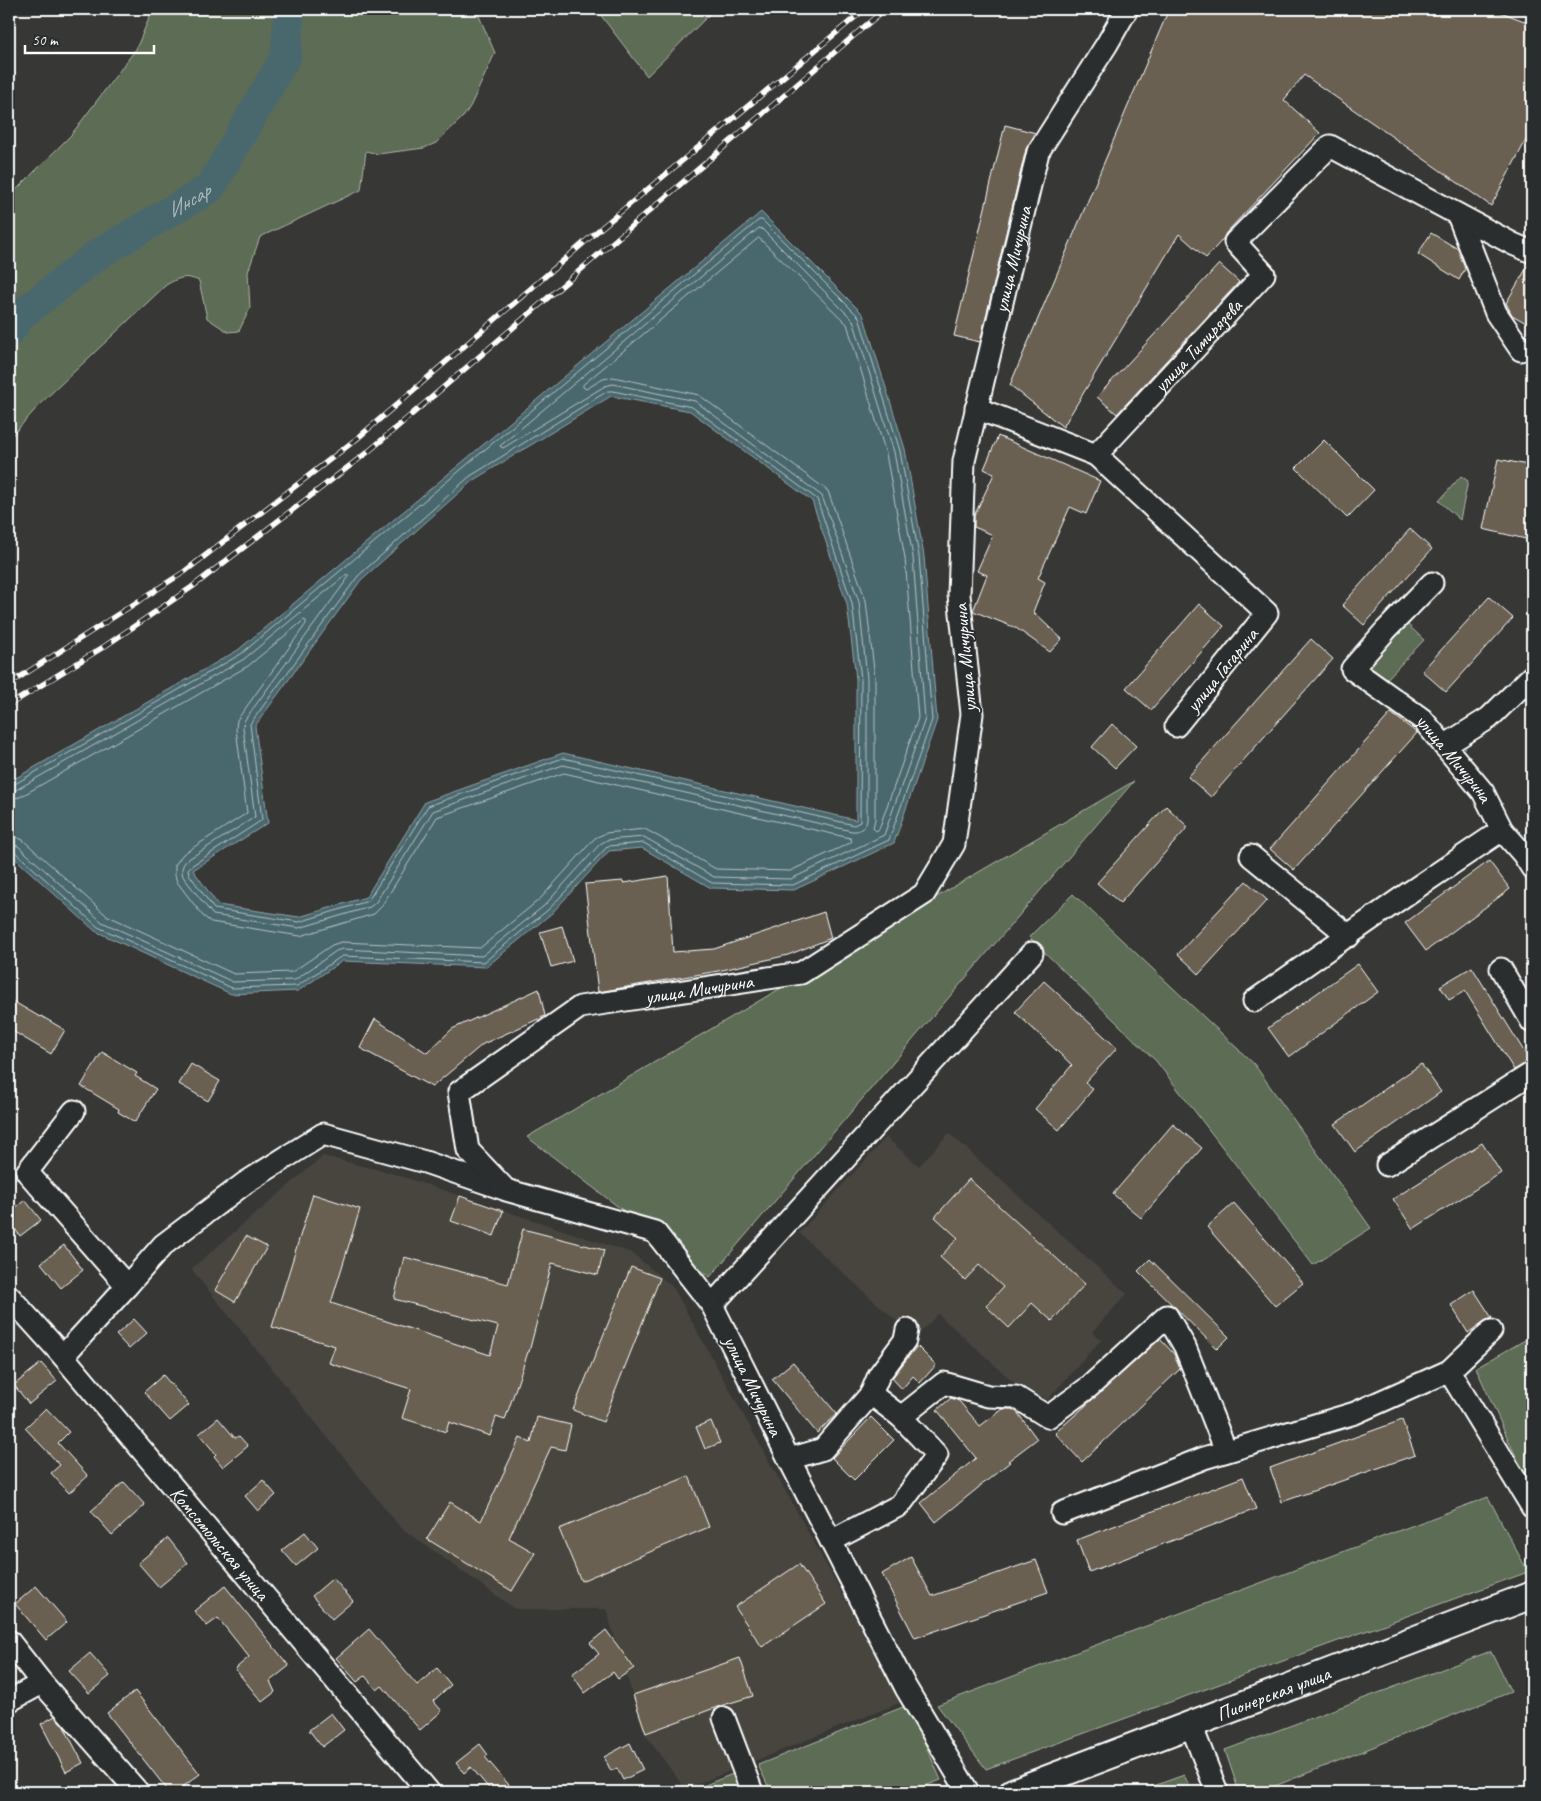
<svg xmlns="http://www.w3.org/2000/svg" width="1541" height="1801" font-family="Caveat,sans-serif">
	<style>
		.built { fill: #46443d }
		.green { fill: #5d6c54; stroke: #aeb6aa }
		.water { fill: #4a676e; stroke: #92a4a8; fill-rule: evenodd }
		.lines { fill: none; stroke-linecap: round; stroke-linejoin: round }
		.shore { stroke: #b7c2c5; stroke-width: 1 }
		.river { stroke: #4a676e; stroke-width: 31 }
		.building { fill: #696151; stroke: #fff }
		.minor-casing { stroke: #fff; stroke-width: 25 }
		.major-casing { stroke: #fff; stroke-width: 30 }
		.minor { stroke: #2a2d2e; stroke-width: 21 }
		.major { stroke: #2a2d2e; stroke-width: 26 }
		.rail-casing { stroke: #fff; stroke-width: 5.5 }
		.rail { stroke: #2a2d2e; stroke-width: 4; stroke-dasharray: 11; stroke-linecap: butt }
		.labels { text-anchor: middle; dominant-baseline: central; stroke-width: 4; stroke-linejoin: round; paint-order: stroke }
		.street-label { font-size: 20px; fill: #fff; stroke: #2a2d2e }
		.water-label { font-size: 21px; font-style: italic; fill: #aebbbe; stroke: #2a2d2e }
	</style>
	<rect width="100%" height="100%" fill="#373735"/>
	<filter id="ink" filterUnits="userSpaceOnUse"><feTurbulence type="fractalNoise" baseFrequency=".02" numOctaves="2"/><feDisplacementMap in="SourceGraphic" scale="10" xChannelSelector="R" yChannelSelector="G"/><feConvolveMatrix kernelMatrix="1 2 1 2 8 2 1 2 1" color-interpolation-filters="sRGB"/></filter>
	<g filter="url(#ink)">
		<!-- built -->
		<path class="built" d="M949 1133 1127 1294 1092 1332 1101 1340 1041 1407 938 1314 915 1338 799 1233 886 1137 919 1166Z
			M323 1156 395 1174 632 1253 673 1287 902 1702 685 1789 644 1733 606 1609H515L400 1527 191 1269Z"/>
		<!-- green -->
		<path class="green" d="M153 9H476L495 53 471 105 464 116 436 143 424 148 378 154 366 151 361 190 260 237 248 272 250 308 239 331 228 332 207 318 199 281C185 275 180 277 166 285L41 403 9 439V197L71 135 136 49Z
			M596 9H715L647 76Z
			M1461 476 1468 481 1460 520 1439 501Z
			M1404 621 1424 640 1384 682 1364 663Z
			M1134 781 710 1277 527 1137Z
			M1073 894 1254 1064 1371 1228 1313 1265 1156 1061 1029 937Z
			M1532 1336V1490H1531L1476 1368Z
			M1488 1497 1528 1572 986 1769 937 1705Z
			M1491 1651 1511 1692 1260 1792H1239L1225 1750Z
			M908 1705 941 1780 909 1792H771L758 1765Z
			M740 1771 748 1792H688Z
			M1184 1775 1192 1792H1137Z"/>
		<!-- water -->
		<path class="water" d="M761 212 863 314 905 449 924 556 937 720 894 843 794 890 711 888 642 848 609 851 552 913 486 967 342 961 298 991 231 994 95 931 9 853V782L238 650ZM611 396 690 411 812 501 847 604 856 679V820L563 753 425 802 366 897 299 917 218 905 193 870 268 823 255 726 361 580 472 481Z"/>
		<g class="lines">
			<!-- shore -->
			<path class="shore" d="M759 238 847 324 886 454 905 558 918 718 879 829 876 831 873 828 875 819V678L866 601 828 491 699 395 613 377 603 379 586 389 583 387V385Z
				M608 391H613L692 407 817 499 852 603 861 679 860 822 854 825 563 758 428 806 368 901 299 922 214 909 189 874 188 869 191 866 262 820 250 724 358 576 469 477Z
				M9 786 13 785 241 654 759 220H762L859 317 900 451 919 556 932 720 889 840 793 885 712 883 644 843 608 846 549 909 484 962 342 956 297 986 232 988 98 927 14 851 9 850
				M9 792 16 790 244 659 347 574 349 576 348 578 244 721 243 728 255 817 187 860C182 865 180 871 184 878L213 915 299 928 370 907 376 902 433 811 563 765 852 831C860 832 866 827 867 819V678L859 602 822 496 695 401 613 384 605 386 503 448 500 446 759 228 762 229 853 320 894 452 913 557 925 719 884 835 791 879 714 877 644 837 607 840 600 844 545 905 482 956 342 949 336 951 295 980 233 982 102 922 18 846 9 844
				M9 799 20 797 248 666 304 620 306 621V624L237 720 236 729 247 813 183 854 175 865V875L177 882 203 916 211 922 300 936 374 914 381 907 437 817 564 773 850 838 852 841 850 843 790 871 716 869 645 829 606 833 595 838 540 899 480 948 341 942 332 945 292 972 234 974 106 915 23 840 16 837 9 836"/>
			<!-- river -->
			<path class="river" id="s1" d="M9 332 21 315 98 254 210 188 286 56 289 9"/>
		</g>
		<!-- building -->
		<path class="building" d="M1169 9H1493L1532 24V129L1491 206 1304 75 1284 100 1320 133 1226 233 1223 239 1206 258 1179 234 1063 427 1010 385Z
			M1005 125 1036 133 1026 149 980 342 954 336Z
			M1431 233 1458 249 1465 269 1459 280 1418 254Z
			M1219 264 1239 282 1117 414 1097 397Z
			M1529 264H1532V316L1528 324 1512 315 1506 303Z
			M998 436 1100 481 1086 514 1070 507 1038 578 1045 582 1033 612 1062 639 1050 652 1016 628 973 611 987 575 977 571 993 535 974 527V516L994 474 984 469Z
			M1324 440 1374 490 1347 518 1296 468Z
			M1498 459 1532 466V531L1530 540 1483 529Z
			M1410 529 1432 549 1364 625 1342 605Z
			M1489 597 1513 618 1446 692 1422 671Z
			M1199 604 1224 626 1151 710 1126 688Z
			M1311 639 1333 659 1211 797 1188 777Z
			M1391 713 1417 733 1294 870 1270 849Z
			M1112 724 1136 746 1115 768 1092 747Z
			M1166 806 1188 827 1120 903 1097 883Z
			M1489 861 1510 889 1426 951 1405 923Z
			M668 876 673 952 714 949 824 912 831 938 788 955 718 971 598 992 585 884 623 881 624 883Z
			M1246 881 1267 900 1199 974 1178 954Z
			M562 926 573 961 551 967 540 932Z
			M1358 964 1378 992 1289 1057 1268 1028Z
			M1472 967 1530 1061 1514 1070 1465 991 1449 1000 1440 986Z
			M1044 981 1117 1048 1085 1083 1093 1089 1059 1130 1035 1109 1072 1065 1015 1012Z
			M539 989 545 1016 483 1044 432 1087 360 1048 375 1019 427 1053 452 1029Z
			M9 999 40 1017 41 1016 65 1030 51 1054 9 1029Z
			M102 1052 137 1073 135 1076 156 1089 135 1122 118 1112 119 1109 81 1086Z
			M191 1064 220 1081 208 1101 179 1084Z
			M1421 1064 1441 1092 1355 1152 1335 1124Z
			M1173 1124 1202 1148 1141 1218 1113 1194Z
			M1482 1143 1501 1173 1413 1229 1393 1199Z
			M969 1179 1085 1284 1052 1321 1032 1303 1009 1328 986 1306 1003 1287 979 1265 965 1280 940 1257 958 1238 935 1217Z
			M313 1194 360 1209 331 1303 490 1355 498 1326 394 1299 404 1257 508 1284 523 1229 604 1250 598 1275 552 1263 529 1352H528L505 1420 496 1417 490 1436 449 1422 446 1432 402 1418 411 1389 329 1363 335 1346 272 1327Z
			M460 1196 503 1211 494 1236 451 1221Z
			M25 1200 41 1220 20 1236 9 1221V1213Z
			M1234 1203 1303 1283 1275 1306 1207 1227Z
			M246 1236 267 1247 235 1302 215 1290Z
			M64 1245 83 1270 61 1288 41 1263Z
			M1150 1259 1229 1337 1217 1349 1138 1271Z
			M631 1267 660 1278 603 1422 573 1410Z
			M1474 1290 1492 1318 1483 1322 1468 1333 1451 1305Z
			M134 1319 147 1333 129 1349 116 1335Z
			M1160 1339 1174 1354 1180 1369 1082 1462 1055 1433Z
			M917 1346 936 1365 920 1383 913 1376 902 1389 892 1378Z
			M793 1362 837 1414 817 1433 772 1379Z
			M41 1363 57 1381 29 1404 14 1385Z
			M163 1375 189 1405 170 1421 144 1392Z
			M951 1398 959 1401 980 1426 1003 1409H1012L1017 1412 1037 1439 1008 1461 1010 1462 936 1522 921 1503 976 1458 937 1410Z
			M46 1408 69 1432 58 1443 88 1476 69 1493 51 1473 60 1465 25 1428Z
			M537 1417 571 1425 565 1450 551 1447 509 1538 535 1553 512 1591 427 1539 450 1502 481 1521 520 1438 531 1443Z
			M871 1417 894 1440 854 1480 832 1458Z
			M218 1418 235 1438 239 1436 248 1446 223 1467 214 1456 216 1454 199 1434Z
			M1402 1420 1415 1455 1282 1502 1270 1468Z
			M711 1421 720 1443 705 1449 696 1427Z
			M689 1476 709 1527 581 1581 559 1529Z
			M1243 1477 1256 1509 1089 1572 1077 1540Z
			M263 1480 276 1495 258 1511 245 1496Z
			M124 1482 145 1505 112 1535 91 1511Z
			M305 1532 318 1548 296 1566 282 1550Z
			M168 1538 188 1563 159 1587 138 1563Z
			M911 1557 932 1596 1036 1560 1048 1592 915 1638 882 1574Z
			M799 1564 826 1604 762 1647 735 1607Z
			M333 1578 353 1601 332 1619 312 1596Z
			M36 1586 67 1622 46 1640 15 1604Z
			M225 1586 289 1666 270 1681 275 1692 262 1702 235 1669 249 1657 218 1618 207 1626 194 1611Z
			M369 1629 417 1685 437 1668 451 1685 433 1701 442 1711 420 1730 382 1686 377 1690 365 1676 357 1682 336 1658Z
			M606 1630 634 1668 618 1679 613 1672 585 1693 572 1674 599 1654 590 1643Z
			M90 1653 110 1676 89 1693 69 1671Z
			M740 1658 753 1696 720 1706 646 1733 633 1695Z
			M135 1691 200 1774 176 1792H169L107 1713Z
			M331 1713 344 1730 322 1747 309 1730Z
			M55 1716 63 1725 83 1763 66 1772 41 1724Z
			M630 1743 643 1770 623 1780 617 1768 611 1771 604 1757Z
			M480 1744 488 1755 485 1757 515 1792H492L471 1767 464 1773 456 1763Z"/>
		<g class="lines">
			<!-- minor casing -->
			<g class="minor-casing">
				<g id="minor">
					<path d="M1458 215 1496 313 1521 350"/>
					<path id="s2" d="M976 408 1096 455 1264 274 1235 242 1330 146 1513 244 1532 252"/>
					<path d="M1096 455 1267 613 1176 726"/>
					<path id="s3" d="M1432 583 1386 630 1352 669 1422 719 1483 792 1502 830 1523 854 1532 868"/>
					<path d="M1444 746 1489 718 1532 676"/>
					<path d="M1251 856 1349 936"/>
					<path d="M1501 969 1532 1022"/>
					<path d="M1254 1001 1407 894 1502 830"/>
					<path d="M1387 1165 1532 1073"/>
					<path d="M127 1286 163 1245 245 1183 323 1134 425 1162 501 1188"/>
					<path id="s4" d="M9 1296 63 1356 429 1792"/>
					<path d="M712 1305 1032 953"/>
					<path d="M63 1356 127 1286 27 1172 74 1111"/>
					<path d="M1449 1371 1532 1507"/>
					<path d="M871 1394 879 1375 905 1340 907 1330"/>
					<path d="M789 1459 823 1449 871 1394 901 1417"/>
					<path d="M1062 1513 1204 1458 1355 1413 1449 1371 1491 1331"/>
					<path d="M831 1541 900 1505 937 1455 901 1417 944 1383 988 1396 1016 1397 1048 1417 1089 1387 1167 1316 1185 1347 1226 1451"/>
					<path d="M9 1641 42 1683 138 1792"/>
					<path d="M9 1701 42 1683"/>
					<path d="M724 1718 752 1792"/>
					<path d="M1191 1725 1217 1792"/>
					<path id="s5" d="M968 1792 906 1688 789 1459 712 1305 655 1232 506 1190 468 1150 459 1092 580 1007 801 973 924 894 954 844 972 714 959 595 964 461 1038 152 1107 44 1127 9"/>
				</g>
			</g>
			<!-- major casing -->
			<g class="major-casing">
				<g id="major">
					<path id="s6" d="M1013 1792 1532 1595"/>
				</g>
			</g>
			<!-- minor -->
			<use href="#minor" class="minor"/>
			<!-- major -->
			<use href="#major" class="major"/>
			<!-- rail casing -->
			<g class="rail-casing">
				<path id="rail" d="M9 684 184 572 359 437 601 228 865 9
					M9 705 105 646 192 587 369 451 885 9"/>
			</g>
			<!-- rail -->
			<use href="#rail" class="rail"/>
		</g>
	</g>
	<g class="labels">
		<!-- street labels -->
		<g class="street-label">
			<text stroke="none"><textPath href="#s5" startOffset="2080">улица Мичурина</textPath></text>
			<text stroke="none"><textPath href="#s2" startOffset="278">улица Тимирязева</textPath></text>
			<text transform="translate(965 658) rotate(-95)">улица Мичурина</text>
			<text transform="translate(1222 670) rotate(-51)">улица Гагарина</text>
			<text stroke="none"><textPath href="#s3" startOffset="254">улица Мичурина</textPath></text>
			<text stroke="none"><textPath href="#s5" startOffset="1180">улица Мичурина</textPath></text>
			<text transform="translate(753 1386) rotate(64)">улица Мичурина</text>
			<text stroke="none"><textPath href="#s4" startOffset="325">Комсомольская улица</textPath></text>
			<text stroke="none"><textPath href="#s6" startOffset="278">Пионерская улица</textPath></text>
		</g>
		<!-- water labels -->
		<g class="water-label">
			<text stroke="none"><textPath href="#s1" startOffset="224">Инсар</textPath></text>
		</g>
	</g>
	<!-- margin -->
	<rect width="1541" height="1801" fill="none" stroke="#2a2d2e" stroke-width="30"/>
	<rect x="15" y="15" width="1511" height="1771" fill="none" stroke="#fff" stroke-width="2" filter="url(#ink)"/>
	<!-- scale -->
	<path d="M25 45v8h129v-8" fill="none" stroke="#ffffff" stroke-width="2.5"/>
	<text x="32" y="45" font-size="15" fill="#ffffff" stroke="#2a2d2e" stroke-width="4" paint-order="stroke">50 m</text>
</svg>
